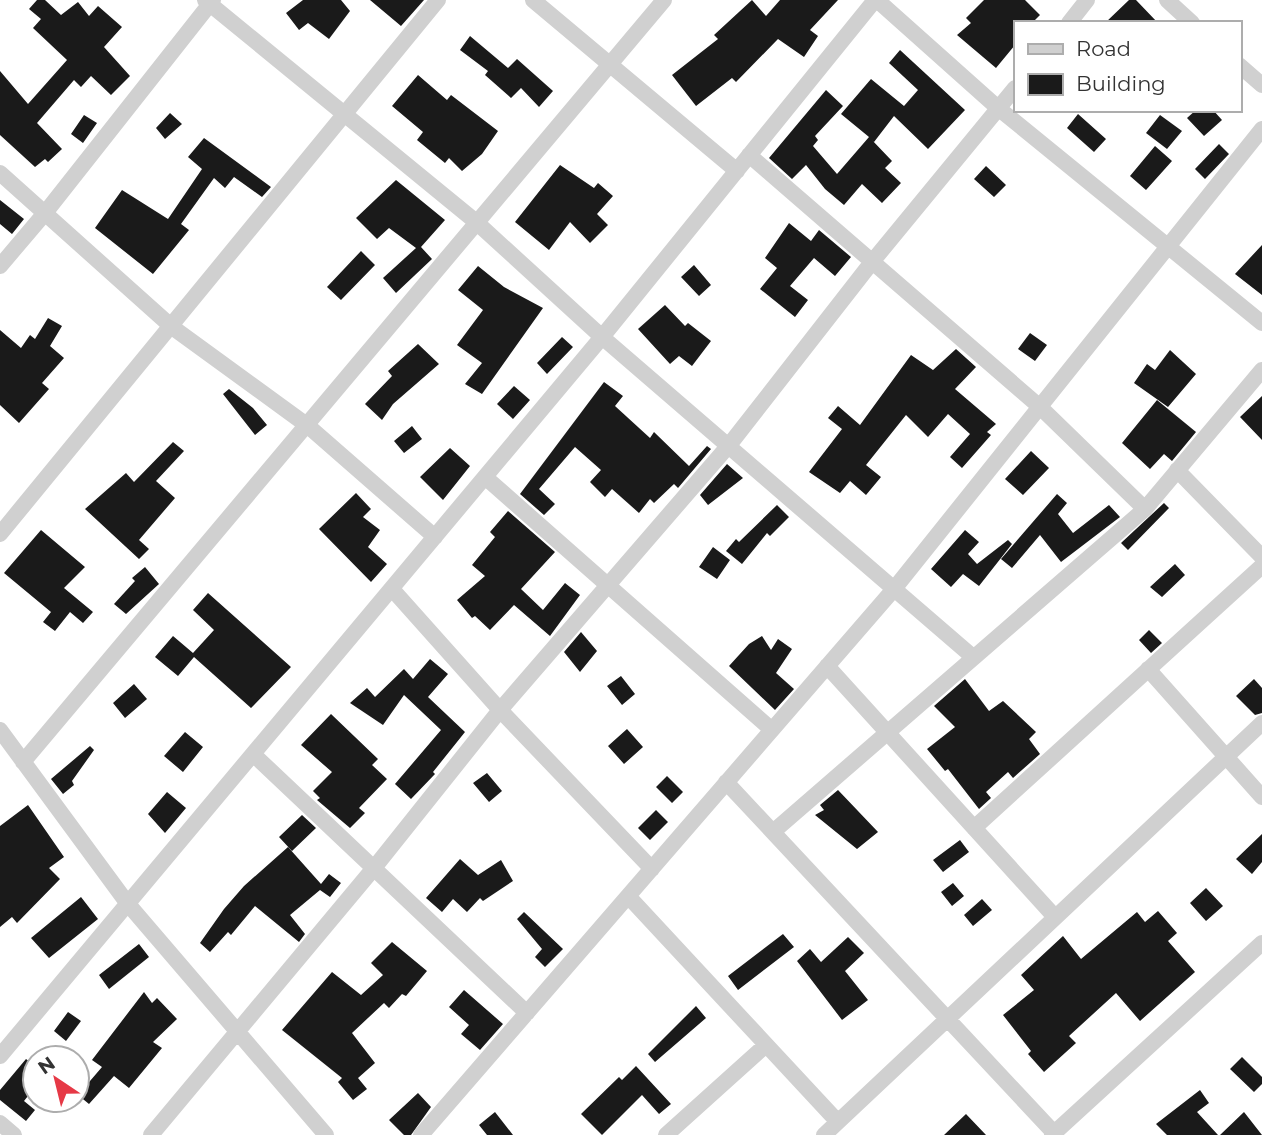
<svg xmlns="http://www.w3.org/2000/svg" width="1262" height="1135" font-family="Montserrat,sans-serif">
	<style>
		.building { fill: #1a1a1a }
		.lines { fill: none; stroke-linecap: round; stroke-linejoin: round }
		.minor { stroke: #d0d0d0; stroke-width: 16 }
	</style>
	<rect width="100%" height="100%" fill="#fff"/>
	<!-- building -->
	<path class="building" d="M37 0H45L61 15 78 2 89 16 98 6 122 27 104 47 130 76 111 95 91 76 81 87 74 80 37 123 62 149 48 162 45 159 35 167 0 135V71L28 104 67 60 33 28 41 19 29 9Z
		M303 0H341L350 11 329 39 308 23 299 30 286 13Z
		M370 0H424L401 26Z
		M752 0 766 16 780 0H838L810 30 818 36 804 57 778 39 736 82 732 78 696 106 672 75 718 39 714 35Z
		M984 0H1025L1040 15 1032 23H1015V45L996 68 957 35 971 23 966 18Z
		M1129 0H1136L1158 23H1105Z
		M470 36 508 68 517 59 553 91 539 107 521 88 511 98 485 75 488 71 460 50Z
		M900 50 965 110 928 149 894 116 874 142 871 139 892 161 885 168 901 183 882 203 862 184 844 205 825 189 806 165 792 179 769 158 826 90 843 106 815 136 818 140 813 146 837 174 869 137 841 114 871 79 904 106 918 90 889 63Z
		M418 75 447 100 451 95 498 131 482 154 462 171 449 158 445 163 417 140 423 132 392 106Z
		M1196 110H1213L1222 120 1204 136 1187 118Z
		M170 113 182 124 165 139 156 128Z
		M1078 114 1106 139 1094 152 1067 128Z
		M84 115 97 123 83 143 71 134Z
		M1160 115 1182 131 1167 149 1146 133Z
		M204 138 271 187 262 197 234 177 225 188 214 178 181 224 189 230 153 274 95 228 122 190 168 219 202 169 188 157Z
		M1219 144 1229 154 1205 179 1195 169Z
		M1155 146 1172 161 1146 190 1130 176Z
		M560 165 594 188 598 183 613 196 597 214 608 225 590 243 570 222 549 250 515 222Z
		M986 166 1006 185 994 197 974 179Z
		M396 180 445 220 421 247 432 259 396 293 383 278 416 248 389 228 377 239 356 218Z
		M0 200 24 219 12 234 0 224Z
		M789 223 811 241 819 230 851 257 835 276 814 258 790 286 808 300 795 317 760 289 777 268 765 258Z
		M1262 245V295L1235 274Z
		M361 251 375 265 341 300 327 287Z
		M694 265 711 285 699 296 681 277Z
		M478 266 504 287 543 308 482 394 465 384 482 363 457 345 483 310 458 290Z
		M665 305 685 326 688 323 711 341 692 366 679 356 670 364 638 329Z
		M48 318 62 326 50 346 64 358 42 383 49 389 19 423 0 405V330L21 348 30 335 35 339Z
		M1030 333 1047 345 1035 361 1018 349Z
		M562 337 573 347 547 374 537 363Z
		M418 344 439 364 393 404 382 420 365 404 392 376 388 371Z
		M956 349 976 367 955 389 996 424 987 432 991 435 962 468 950 457 970 434 948 414 928 437 906 415 866 465 881 477 866 495 850 481 840 493 809 472 842 429 828 418 838 406 860 425 911 355 933 370Z
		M1170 350 1196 374 1168 407 1134 383 1147 364 1155 370Z
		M604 382 623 396 615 406 650 438 654 432 689 466 707 446 711 449 678 488 674 484 654 503 650 499 639 513 612 489 605 497 590 482 601 470 575 447 539 489 555 504 544 515 520 494Z
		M514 386 530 400 513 419 497 404Z
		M229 389 253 408 267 425 255 435 223 394Z
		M1262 396V440L1240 417Z
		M1157 400 1196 432 1172 461 1164 454 1150 469 1122 443Z
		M412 426 422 439 404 453 394 441Z
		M173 442 184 451 156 481 175 498 139 540 149 549 139 559 85 509 126 473 134 482Z
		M450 448 470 466 443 500 420 477Z
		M1031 451 1049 468 1023 495 1005 479Z
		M727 464 743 478 708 505 700 495Z
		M356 493 371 509 363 517 380 530 368 547 387 564 371 582 319 529Z
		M1057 494 1067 503 1058 514 1073 533 1109 505 1120 517 1061 562 1040 535 1012 568 1001 559Z
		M1164 503 1169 508 1128 550 1121 543Z
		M777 505 789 517 770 536 767 533 742 564 726 551 736 539 739 542Z
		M508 511 555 552 521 589 543 610 565 583 580 595 550 636 514 605 490 630 475 616 472 618 457 600 485 576 472 565 495 537 490 532Z
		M41 530 85 567 64 588 93 612 83 623 70 612 55 631 43 622 51 612 4 573Z
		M965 530 979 542 968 554 977 564 1008 540 1012 544 979 586 963 574 951 587 931 569Z
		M713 547 730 560 717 579 699 567Z
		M1175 564 1185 575 1162 597 1150 587Z
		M145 567 159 584 126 614 114 604 135 581 132 578Z
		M208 593 291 667 251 708 194 657 178 676 155 657 173 636 193 653 214 630 193 610Z
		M1149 630 1162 643 1151 653 1139 640Z
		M581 632 597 651 580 672 564 652Z
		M762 636 771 650 778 639 792 649 776 673 794 689 775 710 729 666 749 644Z
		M430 659 448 674 428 697 465 732 433 772 435 774 411 799 395 784 441 730 404 695 383 725 350 703 367 688 375 697 404 669 413 679Z
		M621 676 635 694 622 705 607 686Z
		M965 679 989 711 1003 701 1036 732 1029 739 1040 754 1013 778 1008 772 986 792 991 798 979 809 948 769 945 771 927 749 955 727 934 706Z
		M1254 679 1262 688V713L1255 715 1236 696Z
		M134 684 147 699 125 718 113 703Z
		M331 714 378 759 372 765 387 779 359 808 365 813 350 828 317 800 320 798 313 791 332 772 301 745Z
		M627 729 643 747 624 764 608 746Z
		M185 732 203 747 183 772 164 756Z
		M90 746 94 750 72 781 74 785 63 794 51 779Z
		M487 773 502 791 489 802 473 783Z
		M667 776 683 792 672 803 656 787Z
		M838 790 878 832 857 849 815 815 824 810 820 805Z
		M167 792 186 808 165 833 148 814Z
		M28 805 64 857 49 868 60 879 17 923 12 917 0 927V826Z
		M656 810 668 822 650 840 638 828Z
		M302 815 316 828 292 851 279 837Z
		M1262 834V862L1252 874 1236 859Z
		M960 840 969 852 943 872 933 860Z
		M288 847 321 884 329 874 341 883 330 897 320 890 290 915 305 934 299 942 255 906 231 935 228 932 210 952 200 943 224 909 244 886Z
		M460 859 478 875 501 860 513 881 483 901 480 898 467 912 453 899 442 912 426 898Z
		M953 883 964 896 952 906 941 892Z
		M1206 888 1223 906 1206 921 1190 903Z
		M81 897 98 919 49 958 31 938Z
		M982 899 992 910 973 926 964 915Z
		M1158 911 1177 933 1168 941 1195 972 1140 1021 1116 993 1069 1036 1076 1043 1044 1072 1028 1054 1031 1051 1003 1015 1034 990 1021 975 1063 936 1081 959 1137 912 1145 922Z
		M524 912 563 949 545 967 535 957 542 949 517 919Z
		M783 934 794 947 738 990 728 976Z
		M848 937 864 953 845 971 868 1000 842 1020 797 961 810 949 821 962Z
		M392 942 427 971 406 996 402 994 389 1008 384 1003 352 1033 375 1063 358 1078 367 1089 353 1100 338 1082 342 1078 282 1030 332 972 361 995 383 975 371 963Z
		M139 944 149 957 109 989 99 975Z
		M464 990 503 1024 480 1050 461 1034 469 1025 449 1007Z
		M144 992 152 1003 157 998 177 1019 153 1042 162 1048 129 1088 114 1076 89 1104 78 1095 102 1067 92 1060Z
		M696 1006 706 1018 655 1062 648 1054Z
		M68 1012 81 1021 66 1041 54 1031Z
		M1242 1057 1262 1077V1084L1254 1092 1230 1069Z
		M26 1059 35 1066V1087L24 1101 35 1110 26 1121 0 1100V1090Z
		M636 1066 671 1104 659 1114 642 1095 602 1135 581 1114 619 1077 622 1080Z
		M1200 1090 1209 1103 1197 1112 1218 1135H1167L1156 1124Z
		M418 1093 431 1107 411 1135H404L389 1120Z
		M495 1112 513 1135H487L479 1125Z
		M1244 1112 1262 1135H1220Z
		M966 1114 986 1135H944Z"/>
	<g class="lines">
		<!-- minor -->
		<path class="minor" d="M205 0 475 221 602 337 973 657
			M533 0 737 171
			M877 0 998 108 1262 323
			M1167 0 1192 23
			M1069 23 1087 0
			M1239 65 1262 85
			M749 155 1040 407 1145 509
			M0 173 172 327 308 426 435 537
			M0 266 45 213 213 0
			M1177 470 1262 557
			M485 477 772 730
			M0 534 438 0
			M392 589 500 710 652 869
			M827 666 1055 917
			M1148 669 1262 797
			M0 730 128 904 326 1135
			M253 754 527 1013
			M23 762 664 0
			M726 782 1056 1135
			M974 828 1262 566
			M774 831 1145 509 1262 370
			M628 896 838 1122
			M0 1056 602 337 875 0
			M0 1123 14 1135
			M151 1135 374 868 500 710 730 444 872 262 1015 88
			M421 1135 894 589 1262 129
			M666 1135 766 1045
			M824 1135 1262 723
			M1052 1135 1262 943"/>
	</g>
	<!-- legend -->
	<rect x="1014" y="21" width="228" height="91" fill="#ffffff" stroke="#adadad" stroke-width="2"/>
	<rect x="1028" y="44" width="35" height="10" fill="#d0d0d0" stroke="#adadad" stroke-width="2"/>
	<text x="1076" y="56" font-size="21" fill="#333333">Road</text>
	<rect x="1028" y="74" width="35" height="21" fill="#1a1a1a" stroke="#adadad" stroke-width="2"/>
	<text x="1076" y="91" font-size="21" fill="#333333">Building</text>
	<!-- north arrow -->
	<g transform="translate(56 1079) rotate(325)"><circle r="33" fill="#ffffff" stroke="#adadad" stroke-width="2"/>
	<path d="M0-5L12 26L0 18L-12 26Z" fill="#e63946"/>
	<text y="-10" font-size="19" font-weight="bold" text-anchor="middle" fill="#333333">N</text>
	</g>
</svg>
